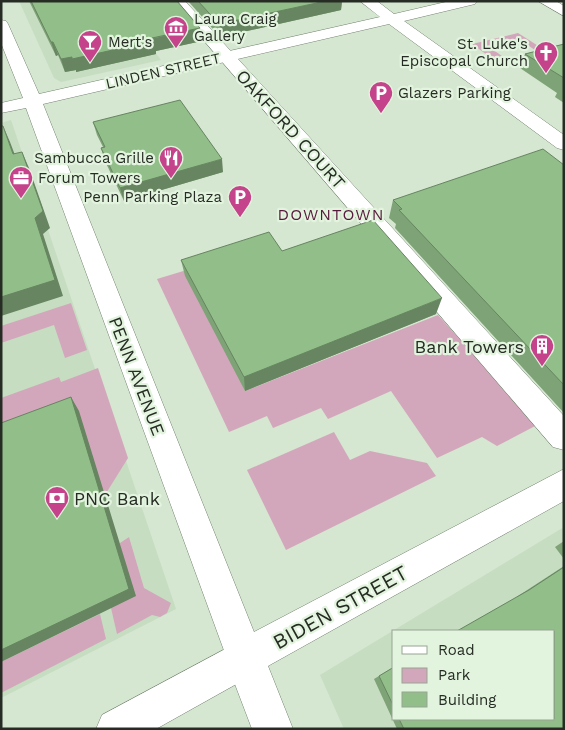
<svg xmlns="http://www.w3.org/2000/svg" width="565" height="730" font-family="'Work Sans',sans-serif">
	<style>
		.built { fill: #c6ddc2; fill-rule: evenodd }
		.green { fill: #d3a7bb }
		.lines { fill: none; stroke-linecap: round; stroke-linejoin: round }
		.minor-casing { stroke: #748471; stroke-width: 1 }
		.major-casing { stroke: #748471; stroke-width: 1 }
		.minor { fill: #fff; fill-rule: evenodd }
		.major { fill: #fff; fill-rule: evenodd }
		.wall { fill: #7ea376 }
		.shaded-wall { fill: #668560 }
		.building { fill: #92be89; stroke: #668560 }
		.labels { text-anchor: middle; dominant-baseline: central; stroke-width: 4.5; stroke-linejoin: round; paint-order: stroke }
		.far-poi-label { font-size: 15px; fill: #262c24; stroke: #e2f4de; text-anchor: start }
		.far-street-label { font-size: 15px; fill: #262c24; stroke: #e2f4de }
		.far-neighbourhood-label { font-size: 16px; letter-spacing: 1px; fill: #581a3c; stroke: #e2f4de }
		.street-label { font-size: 18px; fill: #262c24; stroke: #e2f4de }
		.poi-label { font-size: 18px; fill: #262c24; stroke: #e2f4de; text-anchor: end }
		.near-street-label { font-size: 21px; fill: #262c24; stroke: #e2f4de }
	</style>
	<rect width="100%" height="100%" fill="#d5e6d1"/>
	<!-- built -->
	<path class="built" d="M19 1H115L161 60 61 82 54 78Z
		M11 120 176 609 1 698V123Z
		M564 527V729H344L320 675ZM394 631H554V719H394Z"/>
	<!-- green -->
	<path class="green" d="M518 33 543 49 535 50 518 39 488 46 506 59 497 62 472 44Z
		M190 269 245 391 438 315 537 425 497 446 482 437 437 458 391 391 328 419 321 408 273 428 267 416 229 432 157 279Z
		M71 303 87 350 65 358 54 325 1 343V326Z
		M98 368 128 458 105 495 1 440V398L59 377 61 382Z
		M334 432 350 460 370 451 427 463 436 476 286 550 247 470Z
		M129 537 144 588 171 603 167 613 160 617 152 615 117 634 111 608 120 543Z
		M100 614 106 639 1 693V662Z"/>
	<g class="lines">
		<!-- minor casing -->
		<g class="minor-casing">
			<path id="minor" d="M170 1H185L564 416V450L553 447Z
				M538 1H556L564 6V16Z
				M244 639 258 644 263 658 258 672 156 729H96L102 715Z"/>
		</g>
		<!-- major casing -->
		<g class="major-casing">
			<path id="major" d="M360 1H377L394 14 450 1H477L475 4 404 21 564 135V150L557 148 389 24 43 104 254 632 564 469V501L268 666 293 729H252L225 658 226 656 26 108 1 113V103L23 98 1 43V20L6 21 8 24 39 94 380 17Z"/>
		</g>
		<!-- minor -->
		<use href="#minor" class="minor"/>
		<!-- major -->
		<use href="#major" class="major"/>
	</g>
	<!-- wall -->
	<path class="wall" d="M29 1H177L200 28 202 41 156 51V54L76 72V70L65 72 58 55 56 56Z
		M188 1H342L341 10 220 37Z
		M564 44V103L555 97 557 93 520 68 525 54Z
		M93 122 223 172 124 201 105 161 101 148 103 147 97 135Z
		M564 165V413L395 228 396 224 389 218 393 200Z
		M282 251 436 314 245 391 185 276 181 260Z
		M564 541V559L555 547Z
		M564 566V729H397L374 679 394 667V719H554L518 596Z"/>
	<!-- shaded-wall -->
	<path class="shaded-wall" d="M326 1H342L341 10 220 37 219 24Z
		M200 28 202 41 156 51V54L76 72V70L65 72 61 59Z
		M51 42H53L58 55 56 56Z
		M3 126 10 142 21 171 13 154Z
		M22 152 29 168 50 228 43 234 63 296 1 316V297L35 218Z
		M222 159 223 172 124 201 120 188Z
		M442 298 436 314 245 391 244 377Z
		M71 397 79 411 136 596 1 662V650Z"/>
	<!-- building -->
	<path class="building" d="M31 1H177L200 28 152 38 154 41 72 59V57L61 59 53 42H51Z
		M198 1H326L219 24Z
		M564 44V78L525 54Z
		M180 100 222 159 120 188 101 148 105 147 93 122Z
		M1 126H3L13 154 22 152 43 211 35 218 55 280 1 297Z
		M543 149 564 165V385L399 210 402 209 393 200Z
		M373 220 442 298 244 377 181 260 269 232 282 251Z
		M71 397 129 589 1 650V423Z
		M564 567V729H404L399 719H554V631H457L529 590Z
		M394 667V707L379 676Z"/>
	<!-- icons -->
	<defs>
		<g id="museum-pin" transform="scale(1.25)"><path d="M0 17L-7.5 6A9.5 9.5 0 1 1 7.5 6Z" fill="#c5438a" stroke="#e2f4de"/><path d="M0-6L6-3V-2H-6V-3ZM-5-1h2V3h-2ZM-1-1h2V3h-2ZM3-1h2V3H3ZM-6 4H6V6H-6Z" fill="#fff"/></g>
		<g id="bar-pin" transform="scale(1.25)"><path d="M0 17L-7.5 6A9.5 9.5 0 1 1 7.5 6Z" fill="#c5438a" stroke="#e2f4de"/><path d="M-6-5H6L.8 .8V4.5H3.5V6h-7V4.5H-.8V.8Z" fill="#fff"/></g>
		<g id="church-pin" transform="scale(1.25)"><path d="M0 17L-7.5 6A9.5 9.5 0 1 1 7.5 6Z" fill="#c5438a" stroke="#e2f4de"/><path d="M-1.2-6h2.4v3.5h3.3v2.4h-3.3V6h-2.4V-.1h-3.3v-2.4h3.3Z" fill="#fff"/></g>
		<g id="parking-pin" transform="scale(1.25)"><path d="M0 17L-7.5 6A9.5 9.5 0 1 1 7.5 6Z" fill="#c5438a" stroke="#e2f4de"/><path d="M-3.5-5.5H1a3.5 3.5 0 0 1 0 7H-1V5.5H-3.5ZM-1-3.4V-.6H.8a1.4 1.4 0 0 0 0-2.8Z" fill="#fff"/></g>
		<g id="restaurant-pin" transform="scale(1.25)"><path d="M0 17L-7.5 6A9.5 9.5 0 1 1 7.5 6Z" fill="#c5438a" stroke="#e2f4de"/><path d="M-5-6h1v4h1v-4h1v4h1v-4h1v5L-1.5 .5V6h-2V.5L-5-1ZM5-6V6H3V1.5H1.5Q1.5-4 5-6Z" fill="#fff"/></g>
		<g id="office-pin" transform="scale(1.25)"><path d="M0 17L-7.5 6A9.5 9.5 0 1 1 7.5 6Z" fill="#c5438a" stroke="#e2f4de"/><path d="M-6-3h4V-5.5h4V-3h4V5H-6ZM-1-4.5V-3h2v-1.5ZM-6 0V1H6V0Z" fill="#fff"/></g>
		<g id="building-pin" transform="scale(1.25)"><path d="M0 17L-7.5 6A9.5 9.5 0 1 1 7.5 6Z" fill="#c5438a" stroke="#e2f4de"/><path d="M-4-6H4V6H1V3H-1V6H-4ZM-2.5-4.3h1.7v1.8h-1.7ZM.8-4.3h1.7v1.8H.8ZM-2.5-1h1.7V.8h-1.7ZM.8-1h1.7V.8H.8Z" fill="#fff"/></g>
		<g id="bank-pin" transform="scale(1.25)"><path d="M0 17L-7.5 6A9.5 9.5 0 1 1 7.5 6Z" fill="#c5438a" stroke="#e2f4de"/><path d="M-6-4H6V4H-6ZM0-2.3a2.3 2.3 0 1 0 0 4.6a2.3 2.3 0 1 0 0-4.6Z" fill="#fff"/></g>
	</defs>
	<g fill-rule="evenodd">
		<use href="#museum-pin" x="176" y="28"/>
		<use href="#bar-pin" x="90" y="42"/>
		<use href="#church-pin" x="546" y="53"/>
		<use href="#parking-pin" x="381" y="93"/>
		<use href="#restaurant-pin" x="171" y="158"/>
		<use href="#office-pin" x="21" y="178"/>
		<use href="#parking-pin" x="240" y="197"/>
		<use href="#building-pin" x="542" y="346"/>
		<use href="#bank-pin" x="57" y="498"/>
	</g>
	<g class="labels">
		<!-- far-poi labels -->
		<g class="far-poi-label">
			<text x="194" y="19">Laura Craig<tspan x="194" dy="17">Gallery</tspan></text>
			<text x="108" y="42">Mert's</text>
			<text x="528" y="44" text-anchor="end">St. Luke's<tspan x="528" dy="17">Episcopal Church</tspan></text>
			<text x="398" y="93">Glazers Parking</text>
			<text x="154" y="158" text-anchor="end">Sambucca Grille</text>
			<text x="38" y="178">Forum Towers</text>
			<text x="222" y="197" text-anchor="end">Penn Parking Plaza</text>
		</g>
		<!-- far-street labels -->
		<g class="far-street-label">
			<text transform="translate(163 71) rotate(-13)">LINDEN STREET</text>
		</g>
		<!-- far-neighbourhood labels -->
		<g class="far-neighbourhood-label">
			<text x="331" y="214">DOWNTOWN</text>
		</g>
		<!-- street labels -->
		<g class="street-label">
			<text transform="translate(291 129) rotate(48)">OAKFORD COURT</text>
			<text transform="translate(137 376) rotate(69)">PENN AVENUE</text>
		</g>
		<!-- poi labels -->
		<g class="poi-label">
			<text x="524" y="346">Bank Towers</text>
			<text x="74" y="498" text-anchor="start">PNC Bank</text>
		</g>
		<!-- near-street labels -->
		<g class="near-street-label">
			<text transform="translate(340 607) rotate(-29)">BIDEN STREET</text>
		</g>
	</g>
	<!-- border -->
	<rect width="565" height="730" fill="none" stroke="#262c24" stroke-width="5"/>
	<!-- legend -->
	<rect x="392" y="630" width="162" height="90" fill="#e2f4de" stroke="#97a494"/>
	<rect x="402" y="646" width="25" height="8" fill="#ffffff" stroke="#97a494"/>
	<text x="438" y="655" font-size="15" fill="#262c24">Road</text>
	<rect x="402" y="668" width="25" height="15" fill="#d3a7bb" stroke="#97a494"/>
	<text x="438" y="680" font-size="15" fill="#262c24">Park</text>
	<rect x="402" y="692" width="25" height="15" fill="#92be89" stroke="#97a494"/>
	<text x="438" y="705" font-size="15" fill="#262c24">Building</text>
</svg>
